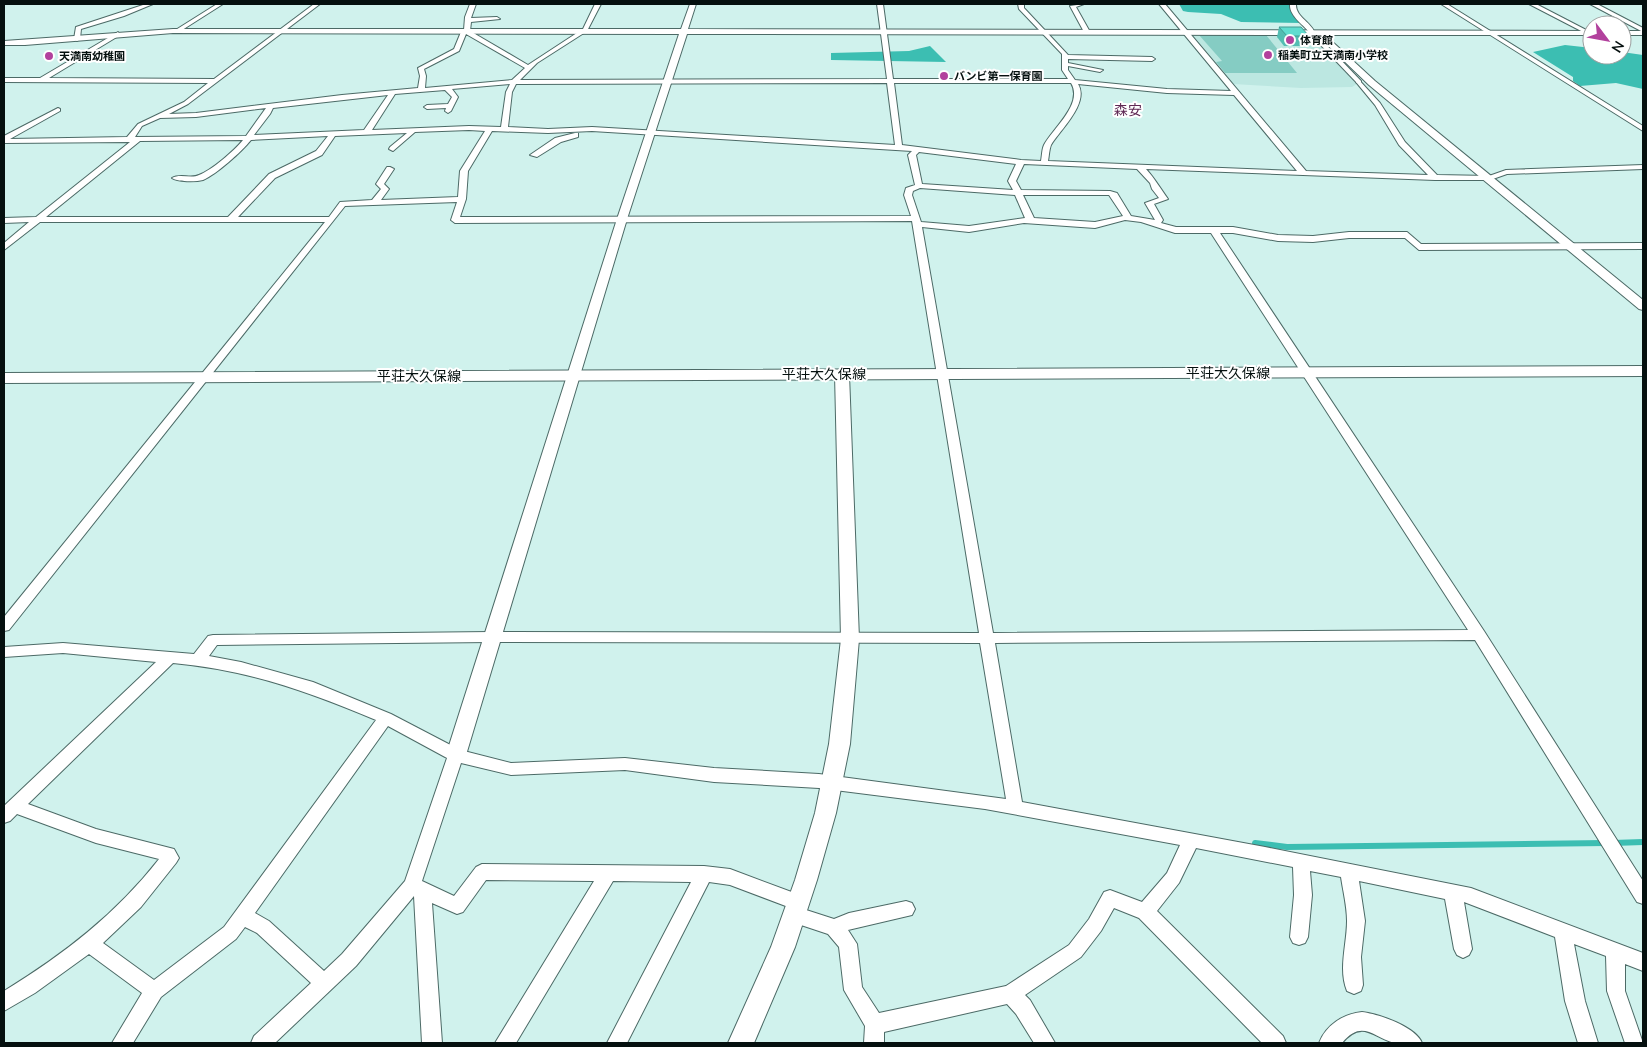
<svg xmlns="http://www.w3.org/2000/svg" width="1647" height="1047" font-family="Mulish,'Noto Sans JP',sans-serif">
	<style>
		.built { fill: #bce7e1 }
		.green { fill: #85ccc3 }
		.water { fill: #3cbeb2 }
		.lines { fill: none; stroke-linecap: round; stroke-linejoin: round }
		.stream { stroke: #3cbeb2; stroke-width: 6 }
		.pedestrian-casing { stroke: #4c6a66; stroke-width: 2 }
		.minor-casing { stroke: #4c6a66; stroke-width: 2 }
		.tertiary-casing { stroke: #4c6a66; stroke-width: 2 }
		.secondary-casing { stroke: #4c6a66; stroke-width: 2 }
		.pedestrian { fill: #fff; fill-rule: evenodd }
		.minor { fill: #fff; fill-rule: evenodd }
		.tertiary { fill: #fff; fill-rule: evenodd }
		.secondary { fill: #fff; fill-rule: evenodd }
		.wall { fill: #53bdb2 }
		.building { fill: #60dccf; stroke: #439a91 }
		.poi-dot { fill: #b2419d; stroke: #fff; stroke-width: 2 }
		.labels { text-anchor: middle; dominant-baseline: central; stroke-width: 4; stroke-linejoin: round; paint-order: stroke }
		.far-poi-label { font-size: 11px; font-weight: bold; fill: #05100f; stroke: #fff; text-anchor: start }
		.far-quarter-label { font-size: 14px; fill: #5f2854; stroke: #fff }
		.street-label { font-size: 14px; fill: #05100f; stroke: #fff }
	</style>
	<rect width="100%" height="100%" fill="#d0f2ed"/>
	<!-- built -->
	<path class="built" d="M1191 34H1310L1357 84 1352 87 1301 88 1233 84Z"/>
	<!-- green -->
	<path class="green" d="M1199 35H1266L1297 73H1225L1216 62 1222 61Z"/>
	<!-- water -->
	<path class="water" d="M1179 4H1291C1289 13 1295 18 1303 23L1241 22 1221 14 1188 12 1183 11Z
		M1565 45 1592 48V55H1622V52L1643 55V89L1616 83 1580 86 1573 81V77L1533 52Z
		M930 46 946 62 831 60V53L909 51Z"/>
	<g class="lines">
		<!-- stream -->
		<path class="stream" d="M1255 843 1287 847 1606 843
			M1613 843 1643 842"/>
		<!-- pedestrian casing -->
		<g class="pedestrian-casing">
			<path id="pedestrian" d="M1312 34H1316L1361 81V83H1357L1312 36Z"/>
		</g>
		<!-- minor casing -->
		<g class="minor-casing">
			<path id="minor" d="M146 4H153L124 16 81 29 80 39 77 41 74 39 76 27Z
				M217 4H223L179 32 174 31Z
				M314 4H320L188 104 169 114 196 113 342 95 418 88 420 76 418 68 454 49 461 32 464 30 465 17 470 4H476L471 18 497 17 500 19 471 22 470 31 528 65 583 29 595 4H601L587 31 537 63 520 80 887 79 877 4H883L893 79H1068L1062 70V54L1019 9 1018 4H1024V8L1068 55 1152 57 1155 59 1152 61 1068 59V63L1103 70 1100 72 1068 66V70L1075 80 1167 89 1231 91 1159 4H1165L1306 171 1428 175 1399 145 1375 105 1356 82 1359 80 1380 103 1405 142 1437 175 1489 176 1506 170 1643 165V169L1507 174 1490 180H1435L1146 169C1155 179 1160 188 1168 199L1154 204 1163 220 1161 223 1176 227H1233L1278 235 1313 236 1349 232H1407L1421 244 1643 243V249L1419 250 1405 238H1349L1313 242 1278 241 1233 233H1220L1484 631 1643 881V904L1637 902 1475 640 995 643 1022 802 1265 847 1471 888 1643 953V971L1625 964V991L1643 1043H1625L1607 991 1606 956 1574 944 1585 1001 1598 1043H1578L1565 1001 1555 937 1464 902 1472 949 1469 955 1463 958 1457 955 1454 949 1445 899 1359 881 1365 921 1361 957 1363 985 1361 991 1354 994 1347 991C1338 969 1347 944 1347 921 1347 906 1343 891 1341 877L1310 871 1312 895 1308 937 1305 943 1299 945 1293 943 1290 937 1294 895 1293 867 1196 848 1179 883 1157 911 1283 1036 1286 1043H1262L1139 918 1114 908 1101 931 1081 957 1025 995 1030 1000 1055 1043H1034L1016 1014 1007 1004 884 1032V1043H864L865 1026 844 990 839 947 828 934 789 921 786 915 791 908 730 885 709 882 627 1043H607L691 882 613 881 516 1043H495L594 881 486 880 463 912 457 914 432 903 442 1043H422L414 896 356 966 275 1043H251L254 1036 311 983 257 933 245 927 236 939 161 997 133 1043H112L142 993 89 954 35 993 4 1011V991C63 955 116 914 159 859L96 843 17 814 10 821 4 823V806L156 662 63 653 4 657V647L63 643 194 654 208 636 213 635 491 632 979 633 912 221 455 223 451 220 457 202 345 206 9 630 4 631V617L325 222H40L4 250V243L29 222 4 223V218L36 217 130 142 4 143V136L58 108 60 109V111L10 139 127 137 138 124 184 102 208 83 4 82V78H40L118 32 120 35 49 78 214 79ZM466 34 525 68 512 80 425 88 426 76 424 69 459 51ZM887 83 895 145 592 127 548 129 508 127 512 92 516 84ZM894 83H1071C1084 104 1052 129 1044 145 1042 149 1042 156 1041 161L1021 160 902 145ZM510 84 506 92 501 127 469 126 372 130 395 94 445 90 452 97 448 104 427 105 424 107 427 109 446 108 445 111 448 113 451 111 458 97 452 89ZM1078 84 1167 93 1234 95 1297 171 1048 161C1049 156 1049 150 1051 145 1059 131 1090 103 1078 84ZM388 95 364 130 254 135 270 114 273 108ZM266 108 246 136 135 137 142 126 160 118 196 117ZM469 130 485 131 460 171 458 197 381 200 389 189 384 184 394 169 390 167H387L376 184 381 189 372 200 340 202 329 217H238L275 178 322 155 335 136 407 133 390 147 389 149 393 151 415 132ZM492 131 548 133 592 131 912 151 908 155 915 185 906 188 904 195 911 216 460 217 466 199 468 171ZM328 136 316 151 269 174 228 217H46L140 141 243 140C234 151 212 170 199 175 191 179 180 173 172 178 177 182 196 182 203 180 217 174 241 152 251 140ZM919 152 1016 164 1008 181 1013 190 922 184 916 155ZM1024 164 1137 169 1150 183 1152 189 1159 198 1145 203 1155 220 1131 216 1117 193 1110 191 1021 190 1016 181ZM920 188 1015 195 1025 218 969 226 921 222 912 195 913 191ZM1023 195H1109L1123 216 1095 222 1034 218ZM1125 220 1141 222 1175 233H1211L1468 630 993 633 922 227 969 232 1024 223 1095 228ZM491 642 980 643 1006 799 819 774 714 768 625 758 511 763 460 750 391 714 313 682 241 662 209 656 217 645ZM173 663C248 670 307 691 376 720L224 927 154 980 103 943 141 907 176 863 179 858 174 849 96 829 28 804ZM388 726 447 758 405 881 342 954 324 971 269 921 255 913ZM461 763 511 775 625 770 714 782 819 788 985 809 1180 845 1167 873 1142 902 1110 890 1104 892 1089 919 1069 945 1006 986 879 1013 862 987 857 944 848 930 912 915 915 909 912 903 906 901 849 913 834 919 803 909 808 903 805 897 730 869 704 866 482 864 476 867 454 896 422 881Z
				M1084 4 1076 7 1090 32 1087 34 1084 32 1070 6Z
				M1290 4H1296C1295 17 1313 23 1315 34H1311C1304 25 1289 16 1290 4Z
				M1441 4H1447L1643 126V131Z
				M1529 4H1536L1592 33 1587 34Z
				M1590 4H1597L1643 28V32Z
				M575 133H578V137L561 142 537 157 530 155 555 138Z
				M1362 1012C1379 1014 1416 1027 1422 1043 1414 1043 1402 1045 1394 1043 1373 1037 1362 1019 1342 1043H1319C1326 1025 1343 1014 1362 1012Z"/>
		</g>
		<!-- tertiary casing -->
		<g class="tertiary-casing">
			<path id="tertiary" d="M690 4H696L688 29 1592 31V35H1325L1375 81 1643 300V310L1639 309 1369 85 1317 35 687 34 627 219 466 755 463 761 456 763 449 761 446 755 617 219 679 34 173 33 25 45H4V41L173 29H681Z
				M1622 31H1643V35H1622Z
				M842 370 849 374 859 639 850 744 836 813 817 880 795 947 754 1043H728L771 947 795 880 815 813 829 744 841 639 835 374Z"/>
		</g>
		<!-- secondary casing -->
		<g class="secondary-casing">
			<path id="secondary" d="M1643 366V376L4 383V373Z"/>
		</g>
		<!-- pedestrian -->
		<use href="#pedestrian" class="pedestrian"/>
		<!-- minor -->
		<use href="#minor" class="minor"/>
		<!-- tertiary -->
		<use href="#tertiary" class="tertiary"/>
		<!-- secondary -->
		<use href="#secondary" class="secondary"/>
	</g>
	<!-- wall -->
	<path class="wall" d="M1279 27 1309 35 1306 46H1284L1277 37Z"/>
	<!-- building -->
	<path class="building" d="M1279 27H1301L1309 36H1287Z"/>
	<!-- markers -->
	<g class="poi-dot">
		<circle cx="1290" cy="40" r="5"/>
		<circle cx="1268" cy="55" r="5"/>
		<circle cx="49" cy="56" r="5"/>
		<circle cx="944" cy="76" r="5"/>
	</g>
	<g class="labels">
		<!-- far-poi labels -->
		<g class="far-poi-label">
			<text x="1300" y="40">体育館</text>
			<text x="1278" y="55">稲美町立天満南小学校</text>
			<text x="59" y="56">天満南幼稚園</text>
			<text x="954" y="76">バンビ第一保育園</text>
		</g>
		<!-- far-quarter labels -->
		<g class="far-quarter-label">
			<text x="1128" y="110">森安</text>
		</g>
		<!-- street labels -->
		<g class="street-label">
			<text x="1228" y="373">平荘大久保線</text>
			<text x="824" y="374">平荘大久保線</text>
			<text x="419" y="376">平荘大久保線</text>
		</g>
	</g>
	<!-- border -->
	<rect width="1647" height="1047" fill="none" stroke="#05100f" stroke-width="10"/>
	<!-- north arrow -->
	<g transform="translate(1607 40) rotate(122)"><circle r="24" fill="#ffffff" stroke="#9b9f9f"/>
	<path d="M0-4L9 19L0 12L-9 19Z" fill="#b2419d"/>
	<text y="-8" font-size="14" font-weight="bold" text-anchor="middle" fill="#05100f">N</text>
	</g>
</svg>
